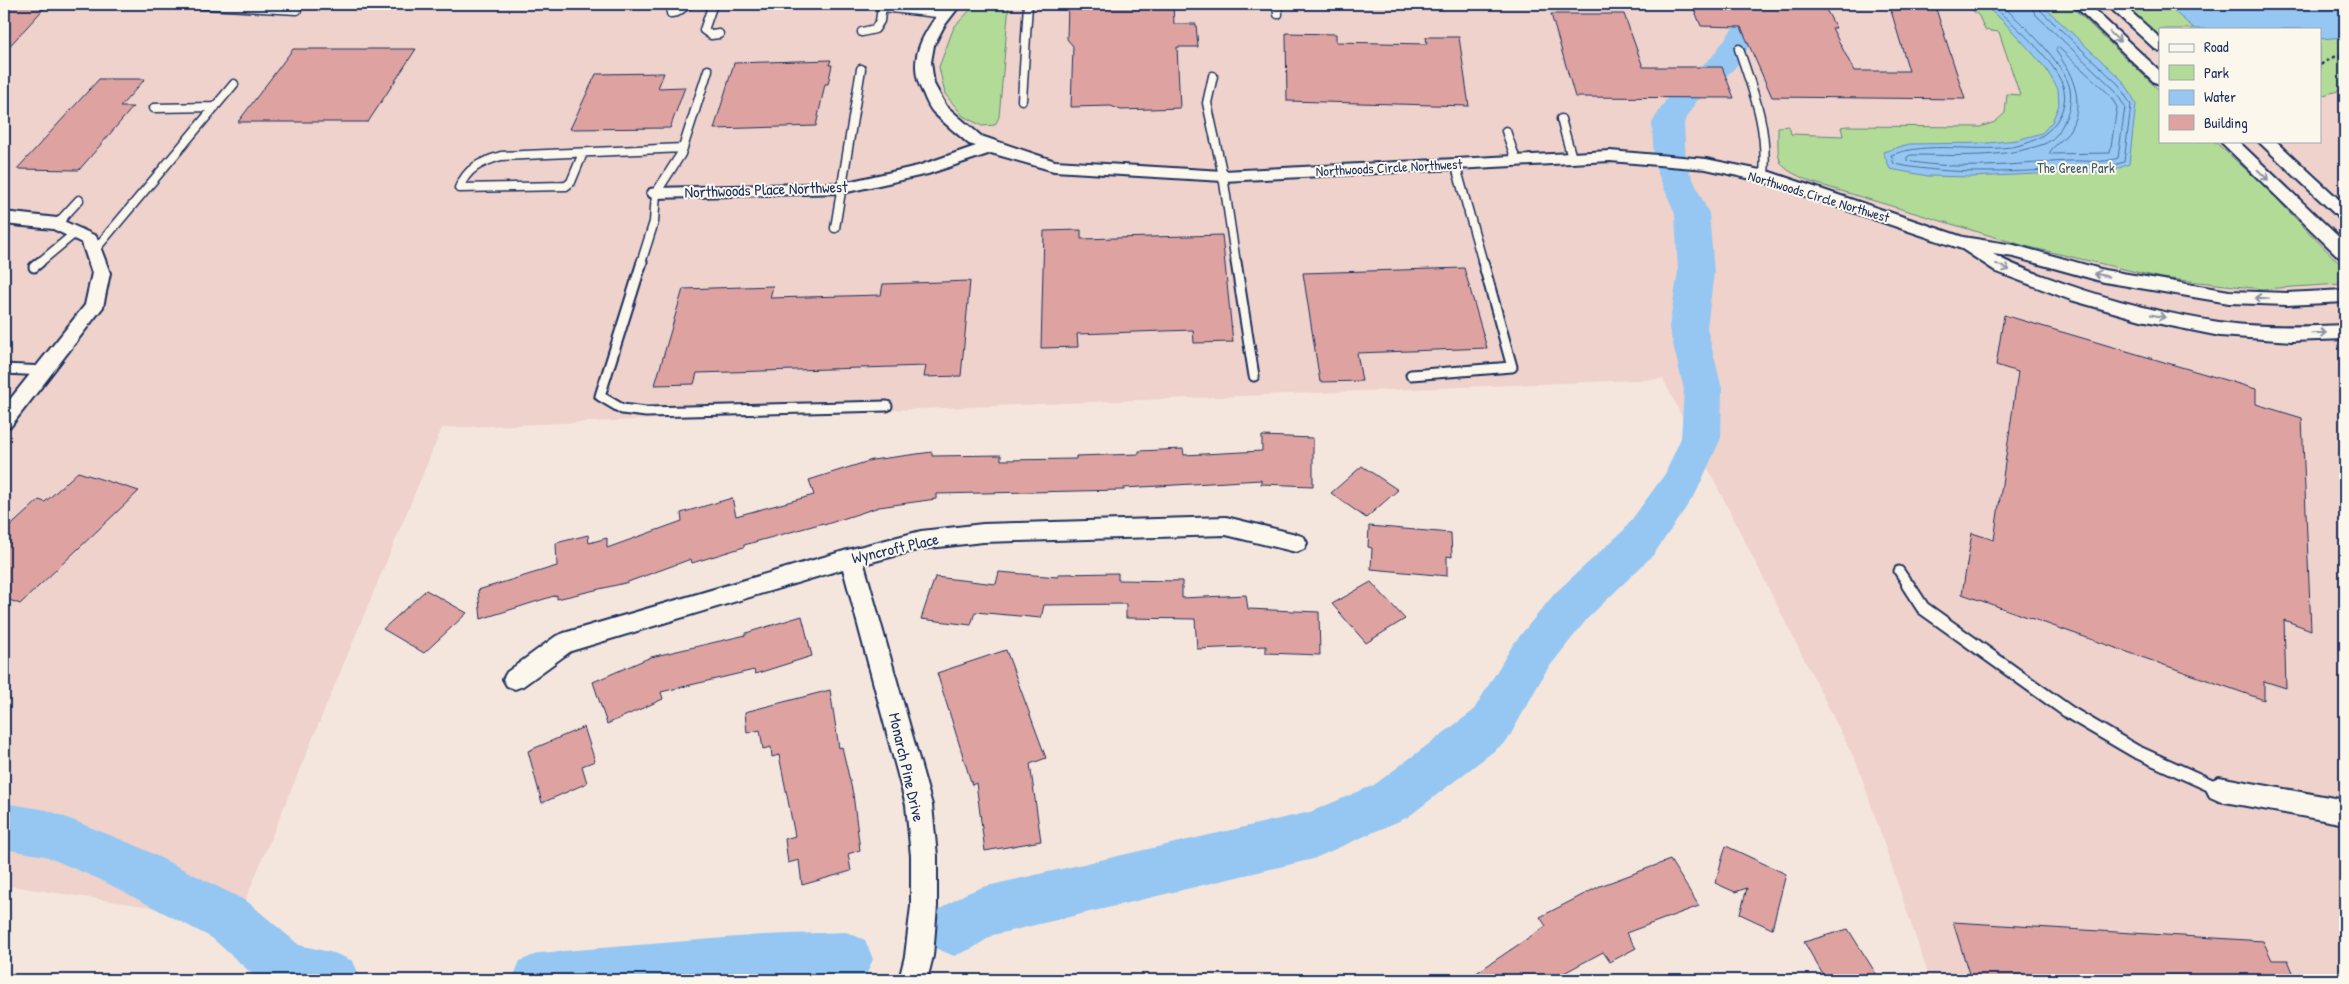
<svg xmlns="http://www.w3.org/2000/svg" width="2349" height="984" font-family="'Patrick Hand',sans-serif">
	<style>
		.built { fill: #eed2cb; fill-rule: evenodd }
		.green { fill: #b2db98; stroke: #66857b }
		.water { fill: #95c7f2; stroke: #648ab7 }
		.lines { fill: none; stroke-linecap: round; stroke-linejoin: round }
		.shore { stroke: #4c6c99; stroke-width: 1 }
		.river { fill: #95c7f2; fill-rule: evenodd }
		.building { fill: #dea3a1; stroke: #1b2f5e }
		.service-far2-casing { stroke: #1b2f5e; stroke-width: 11 }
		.service-far1-casing { stroke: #1b2f5e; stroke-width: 13 }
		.service-casing { stroke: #1b2f5e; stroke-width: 16 }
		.minor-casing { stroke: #1b2f5e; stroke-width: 4 }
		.path { stroke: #1b2f5e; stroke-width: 2.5; stroke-dasharray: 4 3; stroke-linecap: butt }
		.service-far2 { stroke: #fbf7ec; stroke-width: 8 }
		.service-far1 { stroke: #fbf7ec; stroke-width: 9 }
		.service { stroke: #fbf7ec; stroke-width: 12 }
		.minor { fill: #fbf7ec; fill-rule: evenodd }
		.oneway { stroke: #8b93a5 }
		.labels { text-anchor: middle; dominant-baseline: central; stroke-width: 4; stroke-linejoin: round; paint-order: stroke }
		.far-street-label { font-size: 14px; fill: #1b2f5e; stroke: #fbf7ec }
		.far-park-label { font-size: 14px; fill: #415a6c; stroke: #fbf7ec }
		.street-label { font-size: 16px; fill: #1b2f5e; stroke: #fbf7ec }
	</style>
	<rect width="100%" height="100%" fill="#f5e6dd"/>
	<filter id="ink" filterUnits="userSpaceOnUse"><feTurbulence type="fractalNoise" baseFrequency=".02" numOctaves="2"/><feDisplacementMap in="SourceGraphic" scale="10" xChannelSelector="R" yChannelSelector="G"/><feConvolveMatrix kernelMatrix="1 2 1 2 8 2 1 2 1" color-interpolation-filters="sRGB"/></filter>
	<g filter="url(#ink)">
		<!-- built -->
		<path class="built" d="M4 4H2345V980H1930L1858 766 1663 379 442 428 237 920 4 885ZM2160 29H2320V141H2160Z"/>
		<!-- green -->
		<path class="green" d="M976 4H1009L999 117 995 125 982 126 963 116 945 94 939 67 954 27Z
			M1965 4H2069L2160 91V141H2214L2260 182 2345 269V280L2341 284 2262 289 2162 278 2025 246 1811 182C1775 165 1778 166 1778 127L1789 126 1791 134 1843 136 1841 127 1847 126 1980 127 1995 122 2005 113 2007 94 2020 95 1999 32 1985 30 1979 16Z
			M2113 4H2345V89L2320 96V29H2160V46Z"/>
		<!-- water -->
		<path class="water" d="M1982 4H2041L2123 81 2129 90 2136 104 2129 164 2107 173 2081 172 1970 177 1928 176 1890 169 1883 152 1909 144 1988 143 2017 140 2042 133 2052 122 2059 105 2058 89 2046 69 2029 49 2002 20Z
			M2165 4H2345V37L2320 39V29H2195Z"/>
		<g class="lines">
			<!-- shore -->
			<path class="shore" d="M1990 4C2013 24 2052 56 2063 86 2067 98 2063 112 2056 122 2045 137 2030 144 2011 147 1971 152 1930 141 1891 155L1894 164C1964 178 2037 170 2107 167L2124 162 2131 105 2119 85 2039 9 2038 4
				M2000 4C2020 21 2065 63 2070 89 2072 100 2069 112 2064 122 2060 131 2054 140 2044 144 2002 159 1955 155 1911 155L1907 157V161C1961 171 2014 164 2068 161 2085 160 2102 164 2118 158L2125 107 2114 89 2035 14 2031 4
				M2058 47 2109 94 2117 107 2110 153 2049 154C2053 145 2062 141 2067 134 2087 106 2074 76 2056 51Z"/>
			<!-- river -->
			<path class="river" d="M1775 4H1813L1809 10 1786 20 1753 41 1734 69 1696 102 1684 123 1686 164 1709 214 1714 272 1707 328 1722 389 1721 438 1696 493 1654 554 1587 619 1546 671 1507 741 1408 817 1313 859 993 935 973 948 954 956 935 948 928 930 935 912 965 894 983 887 1310 812 1374 785 1473 711 1514 643 1555 593 1624 530 1665 474 1681 438 1684 389 1669 328 1678 272 1675 214 1654 164 1652 123 1672 90 1712 57 1732 29Z
				M4 803 47 810 137 846 248 902 299 945 334 953 353 961 361 980H259L212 938 101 880 45 856 4 849Z
				M846 932 865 940 873 959 865 978 859 980H512L520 961 539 953 762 935Z"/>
		</g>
		<!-- building -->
		<path class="building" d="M4 4H48L4 52Z
			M1068 4H1173L1174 24H1196L1198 47H1177L1180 108 1121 110 1111 106 1071 107 1073 46 1067 39Z
			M1692 4H1823L1836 28H1832L1854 71H1909L1889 4H1911L1913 7 1936 9 1965 99 1772 97 1741 27 1701 26Z
			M1551 14H1624L1643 67H1722L1734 98 1575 97Z
			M1286 33 1336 34V42L1427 44 1426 37H1459L1469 106 1287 101Z
			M293 49H416L368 122H238Z
			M831 60 829 65H832L828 84H825L816 126 714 129 734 63Z
			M664 73 658 88 685 87 670 128 570 129 596 74Z
			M99 79H145L120 107H133L79 170 17 169Z
			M1081 230V239L1222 235 1233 342 1194 343 1193 330 1077 334 1078 347 1041 348 1044 231Z
			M1464 268 1487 348 1357 353 1362 381 1320 382 1303 273Z
			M970 281 961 376 924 377 926 366 697 373 694 384 655 385 683 289 773 286 770 298 881 295 883 284Z
			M2004 315 2256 389V404L2302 418 2311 630 2284 620 2286 688 2264 681V700L1962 594 1972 533 1994 540 2018 372 1996 365Z
			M1262 436 1313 438V486L1261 484V480L1124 488V490L936 494V499L879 507 824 525 823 523 744 545V547L692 563 691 559 625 583 557 599V595L481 619 478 590 557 566 556 543 588 535 589 543 607 538V548L682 521 681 513 732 498 736 516 814 495 809 480 872 460 932 452V456L1001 455V460L1076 459V456L1139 454V451L1183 449 1184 455 1262 451Z
			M1362 466 1398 490 1366 518 1331 493Z
			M78 472 139 491 20 604 4 598V532L39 500 45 502Z
			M1369 526 1451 533 1452 557 1447 556V576L1371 569 1372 548 1368 547Z
			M999 572 1058 577V574L1118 573V580L1182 581V598L1246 595 1248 609 1319 612 1320 655 1266 653V646L1197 649 1195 619 1126 618V604L1044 605 1041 618 975 612 971 625 921 619 935 577 996 584Z
			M1371 582 1405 619 1366 643 1332 604Z
			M426 590 467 613 424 653 383 629Z
			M802 616 812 656 755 674 754 670 661 692 663 699 607 724 593 682 651 657 746 635V633Z
			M1006 650 1046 758 1030 764 1041 841 985 851 976 783 972 785 937 673Z
			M830 690 839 748 842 747 853 794 860 850 848 854 851 871 802 885 799 860 788 863 785 839 795 836 779 755 772 757 771 747 763 749 760 730 747 733 745 712Z
			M584 727 595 761 582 766 587 783 542 803 528 751Z
			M1726 846 1786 874 1772 929 1740 914 1747 888 1735 892 1715 883Z
			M1670 860 1699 906 1626 933 1636 948 1610 962 1603 952 1551 980H1466L1546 926 1540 917 1600 886Z
			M1953 922 2263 941 2272 960H2288L2296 980H1971Z
			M1848 929 1880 980H1826L1804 942Z"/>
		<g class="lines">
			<!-- service-far2 casing -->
			<g class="service-far2-casing">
				<path id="service-far2" d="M188 4 297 10
					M713 4 704 30 711 35 719 34
					M1277 4 1278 14
					M671 13 677 12 688 4
					M862 32 875 29 880 21 882 7 946 14
					M1739 49C1754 94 1768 127 1764 176
					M1213 76 1207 103 1223 176 1236 263
					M1022 100 1028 4
					M154 108 215 107
					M1561 119 1572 158
					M1506 131 1516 160
					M583 153 571 182 566 186 459 188C467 168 481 162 501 156L683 148
					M1455 163 1483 263
					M57 224 79 200
					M835 228 861 69
					M94 251 234 84
					M39 263 75 233
					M641 263 654 222 656 193 681 154 708 70"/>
			</g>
			<!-- service-far1 casing -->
			<g class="service-far1-casing">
				<path id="service-far1" d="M642 262 600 396 622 409 646 412 887 406
					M1236 262 1254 376
					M34 267 40 262
					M4 369 45 371
					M1411 375 1512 367 1483 262
					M1899 571 1909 586"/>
			</g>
			<!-- service casing -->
			<g class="service-casing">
				<path id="service" d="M1908 585 1923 608 2070 713 2135 751 2219 789"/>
			</g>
			<!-- minor casing -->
			<g class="minor-casing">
				<path id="minor" d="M946 4H961L944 26 934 45 931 62 934 84 946 106 981 136 1055 161 1223 171 1610 151 1706 159 1770 172 1963 237 2014 245 2104 270 2229 291 2287 293 2345 290V302L2287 305 2229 303 2104 282 2014 257 1993 254C2015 267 2039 274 2063 283 2114 301 2166 314 2219 322 2260 328 2303 327 2345 325V339L2292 341 2220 336 2141 320 2071 300 1997 272 1962 249 1761 181 1706 169 1610 161 1223 181 1054 171 991 153 928 174 843 193 656 198 650 197 647 193 650 189 656 188 843 183 918 166 976 146 969 144C958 134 945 124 934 113 929 108 926 100 923 93 905 59 925 30 946 4Z
					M2073 4H2088L2160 71V84L2154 82Z
					M2106 4H2122L2160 38V51L2155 49Z
					M2220 141H2238L2345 243V259L2339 257Z
					M2258 141H2276L2345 205V220L2339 218Z
					M4 212 57 218 96 236 110 273 103 307 11 426 4 429V407L85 305 92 273 82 243 53 229 4 224Z
					M1226 517 1296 534 1304 537 1307 543 1304 549 1296 552 1226 535 983 542 921 549 864 564 932 805 937 856V906L933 956 927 980H899L905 956 911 906V856L906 805 843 569 571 651 523 686 515 689 507 686 503 679 507 672 556 636 564 633 851 549 921 531 983 524Z
					M2219 777 2345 800V824L2219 801 2210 797 2206 789 2210 781Z"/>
			</g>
			<!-- path -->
			<path class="path" d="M2320 65 2334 57 2345 56"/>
			<!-- service-far2 -->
			<use href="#service-far2" class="service-far2"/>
			<!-- service-far1 -->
			<use href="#service-far1" class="service-far1"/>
			<!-- service -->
			<use href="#service" class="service"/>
			<!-- minor -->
			<use href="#minor" class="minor"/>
		</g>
		<!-- one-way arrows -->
		<defs><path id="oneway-shaft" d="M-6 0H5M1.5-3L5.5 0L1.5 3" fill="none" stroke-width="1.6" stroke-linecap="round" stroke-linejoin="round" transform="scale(1.25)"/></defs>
		<g class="oneway">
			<use href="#oneway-shaft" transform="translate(2115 37) rotate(43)"/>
			<use href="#oneway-shaft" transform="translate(2263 175) rotate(44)"/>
			<use href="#oneway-shaft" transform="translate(2003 267) rotate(25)"/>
			<use href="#oneway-shaft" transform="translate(2101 275) rotate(-166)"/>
			<use href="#oneway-shaft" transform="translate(2262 298) rotate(-177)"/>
			<use href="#oneway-shaft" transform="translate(2158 316) rotate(12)"/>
			<use href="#oneway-shaft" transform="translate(2319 333) rotate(-2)"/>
		</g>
	</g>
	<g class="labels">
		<!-- far-street labels -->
		<g class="far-street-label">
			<text transform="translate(1389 167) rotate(-3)">Northwoods Circle Northwest</text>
			<text transform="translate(1819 196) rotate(17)">Northwoods Circle Northwest</text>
		</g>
		<!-- far-park labels -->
		<g class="far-park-label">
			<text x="2076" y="167">The Green Park</text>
		</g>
		<!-- street labels -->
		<g class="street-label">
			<text transform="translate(766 189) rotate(-2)">Northwoods Place Northwest</text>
			<text transform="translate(895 548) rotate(-13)">Wyncroft Place</text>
			<text transform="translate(907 767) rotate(77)">Monarch Pine Drive</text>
		</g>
	</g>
	<!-- margin -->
	<rect width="2349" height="984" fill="none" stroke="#fbf7ec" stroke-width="20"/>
	<rect x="10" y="10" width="2329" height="964" fill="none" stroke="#1b2f5e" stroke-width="2" filter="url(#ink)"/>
	<!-- legend -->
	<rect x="2159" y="28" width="162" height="115" fill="#fbf7ec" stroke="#a1a7b3"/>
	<rect x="2169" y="44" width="25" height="8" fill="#fbf7ec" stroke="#a1a7b3"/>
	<text x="2204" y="52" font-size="15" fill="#1b2f5e">Road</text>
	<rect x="2169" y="65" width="25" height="15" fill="#b2db98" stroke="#a1a7b3"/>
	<text x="2204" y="78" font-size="15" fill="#1b2f5e">Park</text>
	<rect x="2169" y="90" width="25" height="15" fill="#95c7f2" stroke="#a1a7b3"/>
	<text x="2204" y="102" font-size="15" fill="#1b2f5e">Water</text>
	<rect x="2169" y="115" width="25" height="15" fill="#dea3a1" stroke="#a1a7b3"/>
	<text x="2204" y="128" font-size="15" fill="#1b2f5e">Building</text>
</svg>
